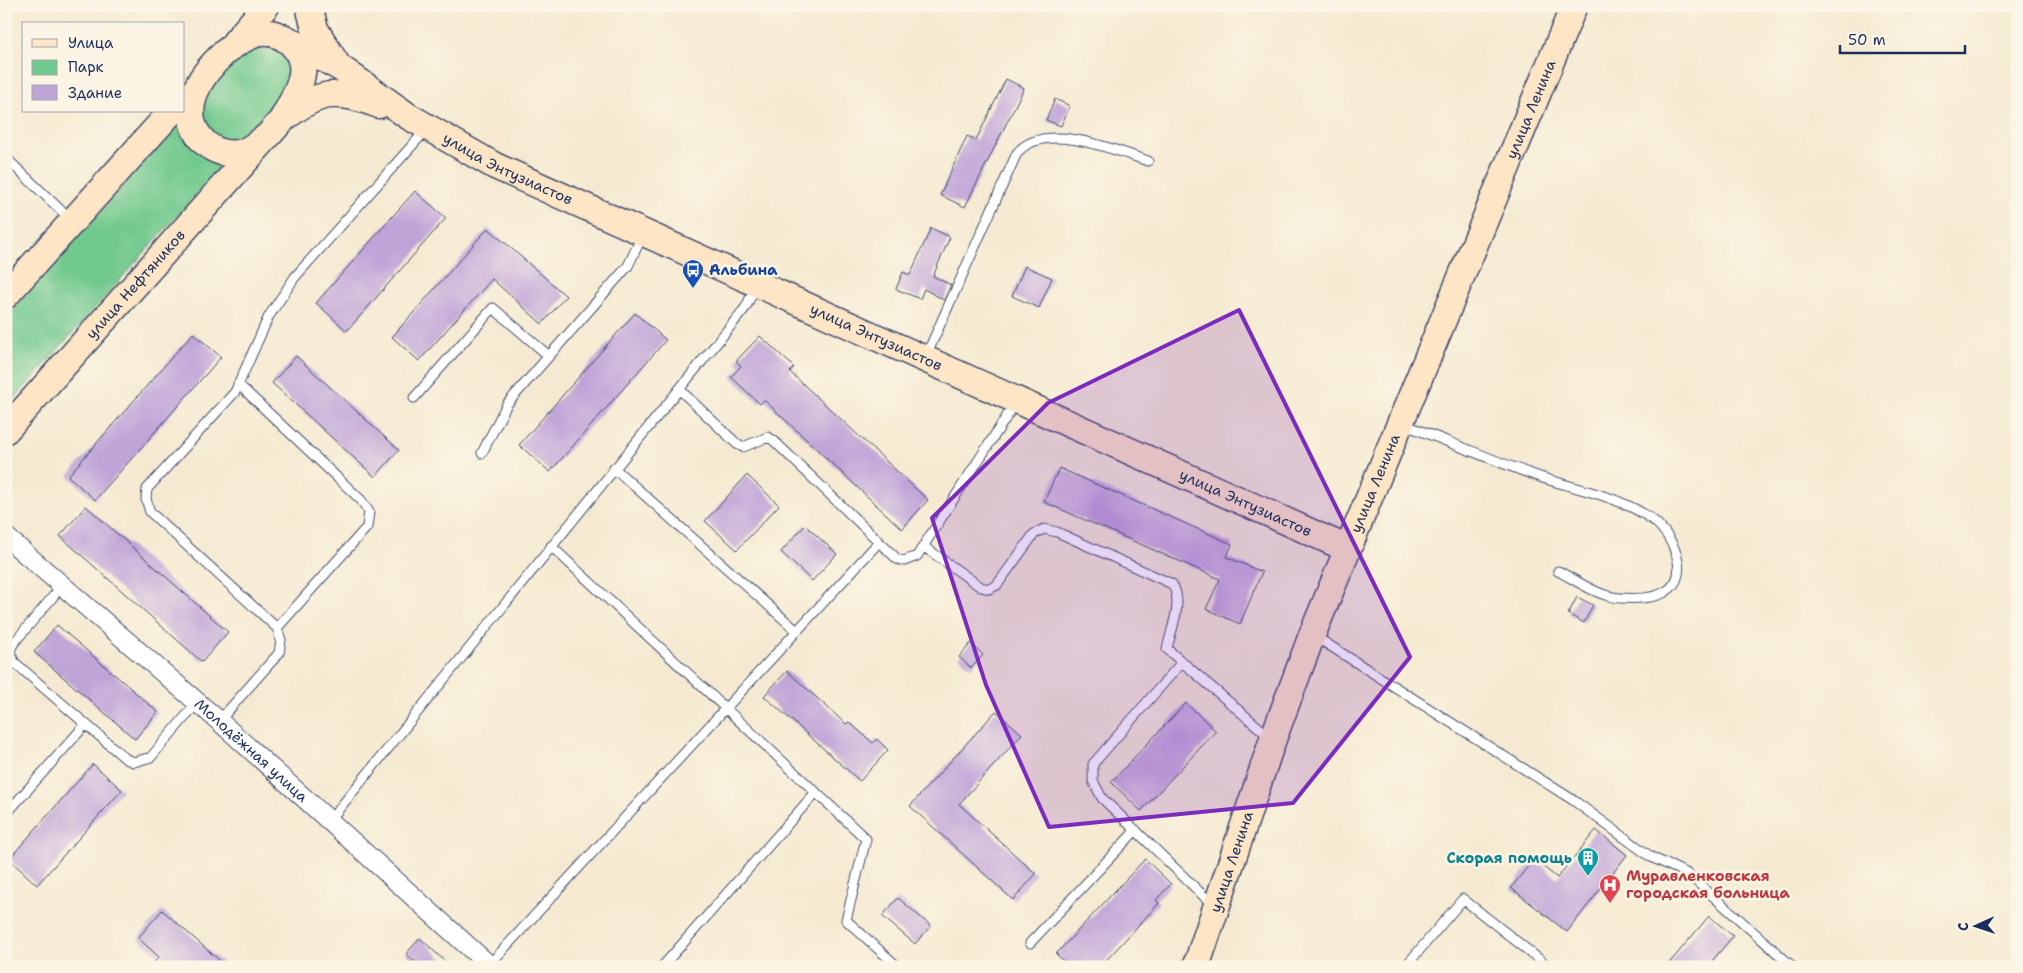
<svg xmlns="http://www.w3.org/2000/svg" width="2023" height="973" font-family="'Shantell Sans',sans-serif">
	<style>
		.green { fill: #72c98e; stroke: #467c76 }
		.building { fill: #bfa4d8 }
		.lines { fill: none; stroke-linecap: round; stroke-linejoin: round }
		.lane-casing { stroke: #3c4b6f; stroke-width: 11 }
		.street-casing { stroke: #3c4b6f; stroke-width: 21 }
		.secondary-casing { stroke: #3c4b6f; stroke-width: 29 }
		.lane { stroke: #fff; stroke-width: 9 }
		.street { stroke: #fff; stroke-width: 19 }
		.secondary { stroke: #fde5c5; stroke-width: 26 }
		.marked { fill: #7b2cbf; fill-opacity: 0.2; stroke: #7b2cbf; stroke-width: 4; stroke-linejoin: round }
		.labels { text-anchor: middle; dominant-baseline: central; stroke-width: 5; stroke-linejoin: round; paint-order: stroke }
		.street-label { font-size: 15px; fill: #1b2f5e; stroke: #fcf5e5 }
		.transit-label { font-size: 15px; font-weight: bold; fill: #164399; stroke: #fcf5e5; text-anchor: start }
		.culture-label { font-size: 15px; font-weight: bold; fill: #0d838f; stroke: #fcf5e5; text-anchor: end }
		.health-label { font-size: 15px; font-weight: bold; fill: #be3a42; stroke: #fcf5e5; text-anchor: start }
	</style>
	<rect width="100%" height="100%" fill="#fcf5e5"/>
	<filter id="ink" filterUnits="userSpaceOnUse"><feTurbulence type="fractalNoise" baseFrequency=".02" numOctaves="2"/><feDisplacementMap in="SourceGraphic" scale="10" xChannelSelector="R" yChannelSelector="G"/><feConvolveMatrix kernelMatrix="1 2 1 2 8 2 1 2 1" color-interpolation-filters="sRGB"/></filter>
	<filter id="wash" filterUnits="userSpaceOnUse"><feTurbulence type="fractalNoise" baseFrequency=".0096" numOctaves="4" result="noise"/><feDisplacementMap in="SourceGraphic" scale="20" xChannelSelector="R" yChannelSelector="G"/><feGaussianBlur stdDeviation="1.12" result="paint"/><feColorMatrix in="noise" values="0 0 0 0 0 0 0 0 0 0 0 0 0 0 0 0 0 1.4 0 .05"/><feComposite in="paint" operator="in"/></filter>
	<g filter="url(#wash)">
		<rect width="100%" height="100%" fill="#f5ead1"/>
		<!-- green -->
		<path class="green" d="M269 42 288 57C289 63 292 71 291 77 287 97 251 144 229 141 215 139 209 130 201 121L202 94 237 52Z
			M180 121 225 162 6 408V318Z"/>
		<g id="blocks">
			<!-- building -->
			<path class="building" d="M1006 79 1024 88 965 207 940 195 967 136 976 140Z
				M1055 99 1070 106 1061 126 1046 120Z
				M415 191 446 218 347 331 316 303Z
				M488 228 566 296 542 324 492 279 419 361 392 337Z
				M931 228 950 237 933 276 951 285 944 300 924 289 920 299 896 289 903 272 910 275Z
				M1025 266 1052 278 1039 308 1012 296Z
				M635 313 666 340 550 472 519 445Z
				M193 333 221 357 95 500 68 476Z
				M760 336 794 367 790 372 928 500 902 529 764 400 760 404 731 377 741 366 736 361Z
				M296 356 399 450 375 477 272 383Z
				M1059 468 1232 544 1227 557 1262 572 1240 624 1206 609 1220 579 1044 502Z
				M747 475 779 505 737 550 705 521Z
				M86 506 228 632 202 662 60 536Z
				M805 525 837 554 812 581 781 552Z
				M1577 597 1593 605 1584 623 1568 614Z
				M57 625 158 712 135 739 34 652Z
				M971 643 983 655 971 668 959 657Z
				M787 671 846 724 849 722 873 743 877 739 888 750 860 781 764 696Z
				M1186 703 1216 731 1141 811 1111 782Z
				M996 711 1022 734 959 804 1036 874 1013 900 910 806Z
				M93 764 122 790 37 885 9 859Z
				M1596 830 1627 855 1567 932 1511 888 1534 859 1557 878Z
				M1145 859 1171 884 1156 900 1159 903 1100 967H1070L1056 954Z
				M898 898 931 926 915 944 882 916Z
				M162 910 227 967H150L159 957 138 938Z
				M1709 916 1733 936 1707 967H1666Z
				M420 938 451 967H420L406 954Z"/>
		</g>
	</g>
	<g filter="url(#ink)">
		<use href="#blocks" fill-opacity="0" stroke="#3c4b6f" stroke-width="1"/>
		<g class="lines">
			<!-- lane casing -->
			<g class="lane-casing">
				<path id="lane" d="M6 158 70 219
					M926 356 1017 153C1044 120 1115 150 1148 161
					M238 384 361 500 369 512 367 527 277 628
					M679 389 737 444 743 447 768 437 773 440 897 559 904 561 917 556 1016 402
					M414 398 493 308 549 356
					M1403 424C1447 441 1490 459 1534 475 1573 489 1620 495 1654 521 1672 535 1693 576 1665 592 1653 599 1634 599 1620 598 1599 597 1576 580 1558 571
					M482 453 507 404 628 266 643 234
					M614 468 797 631
					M551 546 866 839 846 920 898 967
					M923 546 981 587 989 589 997 585 1034 534 1044 529 1057 532 1172 584C1184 602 1171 629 1167 649L1271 738
					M1313 635 1573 800 1651 857 1688 874 1793 967
					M14 662 126 759 134 762 151 757 197 703
					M1182 662 1093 764V781L1102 798 1213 905
					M6 670 14 662 10 651 13 644 62 586
					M219 721 279 653 281 640 277 628 150 512 146 499 147 489 235 392 269 316 295 277 426 130
					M6 814 86 724
					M330 820 746 307 756 285
					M1030 943 1136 830
					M489 965 879 542
					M662 967 816 792
					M1405 967 1463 899 1549 967"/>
			</g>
			<!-- street casing -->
			<g class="street-casing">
				<g id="street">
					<path id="s1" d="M6 537 219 721 491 967"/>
				</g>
			</g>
			<!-- secondary casing -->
			<g class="secondary-casing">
				<g id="secondary">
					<path d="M309 6 315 29 336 63"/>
					<path id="s2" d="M285 38 339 67 408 116 495 166 1348 549"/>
					<path d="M235 42 266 6"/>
					<path d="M282 120C318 90 337 89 379 105"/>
					<path d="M6 295 172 111"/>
					<path id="s3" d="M6 430 282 120C290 105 305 82 302 64 298 41 273 27 253 35 227 45 196 76 192 104 186 133 213 160 243 152 251 149 258 143 265 138"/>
					<path id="s4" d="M1196 967 1273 739 1312 635 1574 6"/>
				</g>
			</g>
			<!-- lane -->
			<use href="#lane" class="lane"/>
			<!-- street -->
			<use href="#street" class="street"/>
			<!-- secondary -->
			<use href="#secondary" class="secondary"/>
		</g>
	</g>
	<!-- marked area -->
	<path class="marked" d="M1239 310 1410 657 1293 803 1049 827 986 685 932 518 1048 403Z"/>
	<!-- icons -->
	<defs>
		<g id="bus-pin" transform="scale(1.125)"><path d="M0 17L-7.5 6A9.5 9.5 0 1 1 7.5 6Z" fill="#1a4fb4" stroke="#fcf5e5"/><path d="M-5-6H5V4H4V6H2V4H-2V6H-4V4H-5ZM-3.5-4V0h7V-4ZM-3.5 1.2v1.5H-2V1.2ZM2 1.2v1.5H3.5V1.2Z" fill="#fff"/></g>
		<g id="building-pin" transform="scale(1.125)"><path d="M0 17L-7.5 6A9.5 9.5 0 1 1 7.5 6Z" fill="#0f9aa8" stroke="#fcf5e5"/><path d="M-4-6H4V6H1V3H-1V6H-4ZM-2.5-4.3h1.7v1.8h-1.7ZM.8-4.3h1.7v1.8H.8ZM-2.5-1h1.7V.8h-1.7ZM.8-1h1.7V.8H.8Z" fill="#fff"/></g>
		<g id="hospital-pin" transform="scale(1.125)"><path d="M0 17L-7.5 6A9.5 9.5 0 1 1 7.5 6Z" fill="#e0444e" stroke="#fcf5e5"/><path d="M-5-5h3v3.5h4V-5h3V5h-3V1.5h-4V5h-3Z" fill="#fff"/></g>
	</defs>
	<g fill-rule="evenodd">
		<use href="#bus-pin" x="693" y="270"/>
		<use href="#building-pin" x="1588" y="858"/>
		<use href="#hospital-pin" x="1610" y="885"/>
	</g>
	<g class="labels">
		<!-- street labels -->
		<g class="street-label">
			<text stroke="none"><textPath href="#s4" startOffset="921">улица Ленина</textPath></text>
			<text stroke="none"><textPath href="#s2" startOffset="259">улица Энтузиастов</textPath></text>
			<text stroke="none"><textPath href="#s3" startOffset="195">улица Нефтяников</textPath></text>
			<text stroke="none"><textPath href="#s2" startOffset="664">улица Энтузиастов</textPath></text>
			<text stroke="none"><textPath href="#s4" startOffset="516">улица Ленина</textPath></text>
			<text stroke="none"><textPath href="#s2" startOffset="1069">улица Энтузиастов</textPath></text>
			<text stroke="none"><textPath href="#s1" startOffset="325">Молодёжная улица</textPath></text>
			<text stroke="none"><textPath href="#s4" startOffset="111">улица Ленина</textPath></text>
		</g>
		<!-- transit labels -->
		<g class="transit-label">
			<text x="709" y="270">Альбина</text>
		</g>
		<!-- culture labels -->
		<g class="culture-label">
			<text x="1572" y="858">Скорая помощь</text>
		</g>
		<!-- health labels -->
		<g class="health-label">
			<text x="1626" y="876">Муравленковская<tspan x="1626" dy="17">городская больница</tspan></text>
		</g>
	</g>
	<!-- margin -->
	<rect width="2023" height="973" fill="none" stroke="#fcf5e5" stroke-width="25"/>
	<!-- legend -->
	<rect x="22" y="22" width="162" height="90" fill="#fcf5e5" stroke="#a2a6af"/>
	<rect x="32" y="39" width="25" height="8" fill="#fde5c5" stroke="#a2a6af"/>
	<text x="68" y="48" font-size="15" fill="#1b2f5e">Улица</text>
	<rect x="32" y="60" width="25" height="15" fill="#72c98e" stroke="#a2a6af"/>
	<text x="68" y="72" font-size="15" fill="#1b2f5e">Парк</text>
	<rect x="32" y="85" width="25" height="15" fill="#bfa4d8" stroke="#a2a6af"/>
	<text x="68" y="98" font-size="15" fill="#1b2f5e">Здание</text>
	<!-- north arrow -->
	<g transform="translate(1976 926) rotate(267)" stroke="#fcf5e5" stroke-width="4" paint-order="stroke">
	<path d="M0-4L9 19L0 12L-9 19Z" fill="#1b2f5e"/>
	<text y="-8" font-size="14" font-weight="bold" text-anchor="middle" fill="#1b2f5e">С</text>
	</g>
	<!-- scale -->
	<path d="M1840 45v8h125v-8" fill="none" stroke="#1b2f5e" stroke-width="2.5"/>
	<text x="1848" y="45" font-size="15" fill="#1b2f5e" stroke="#fcf5e5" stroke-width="4" paint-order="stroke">50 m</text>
</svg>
